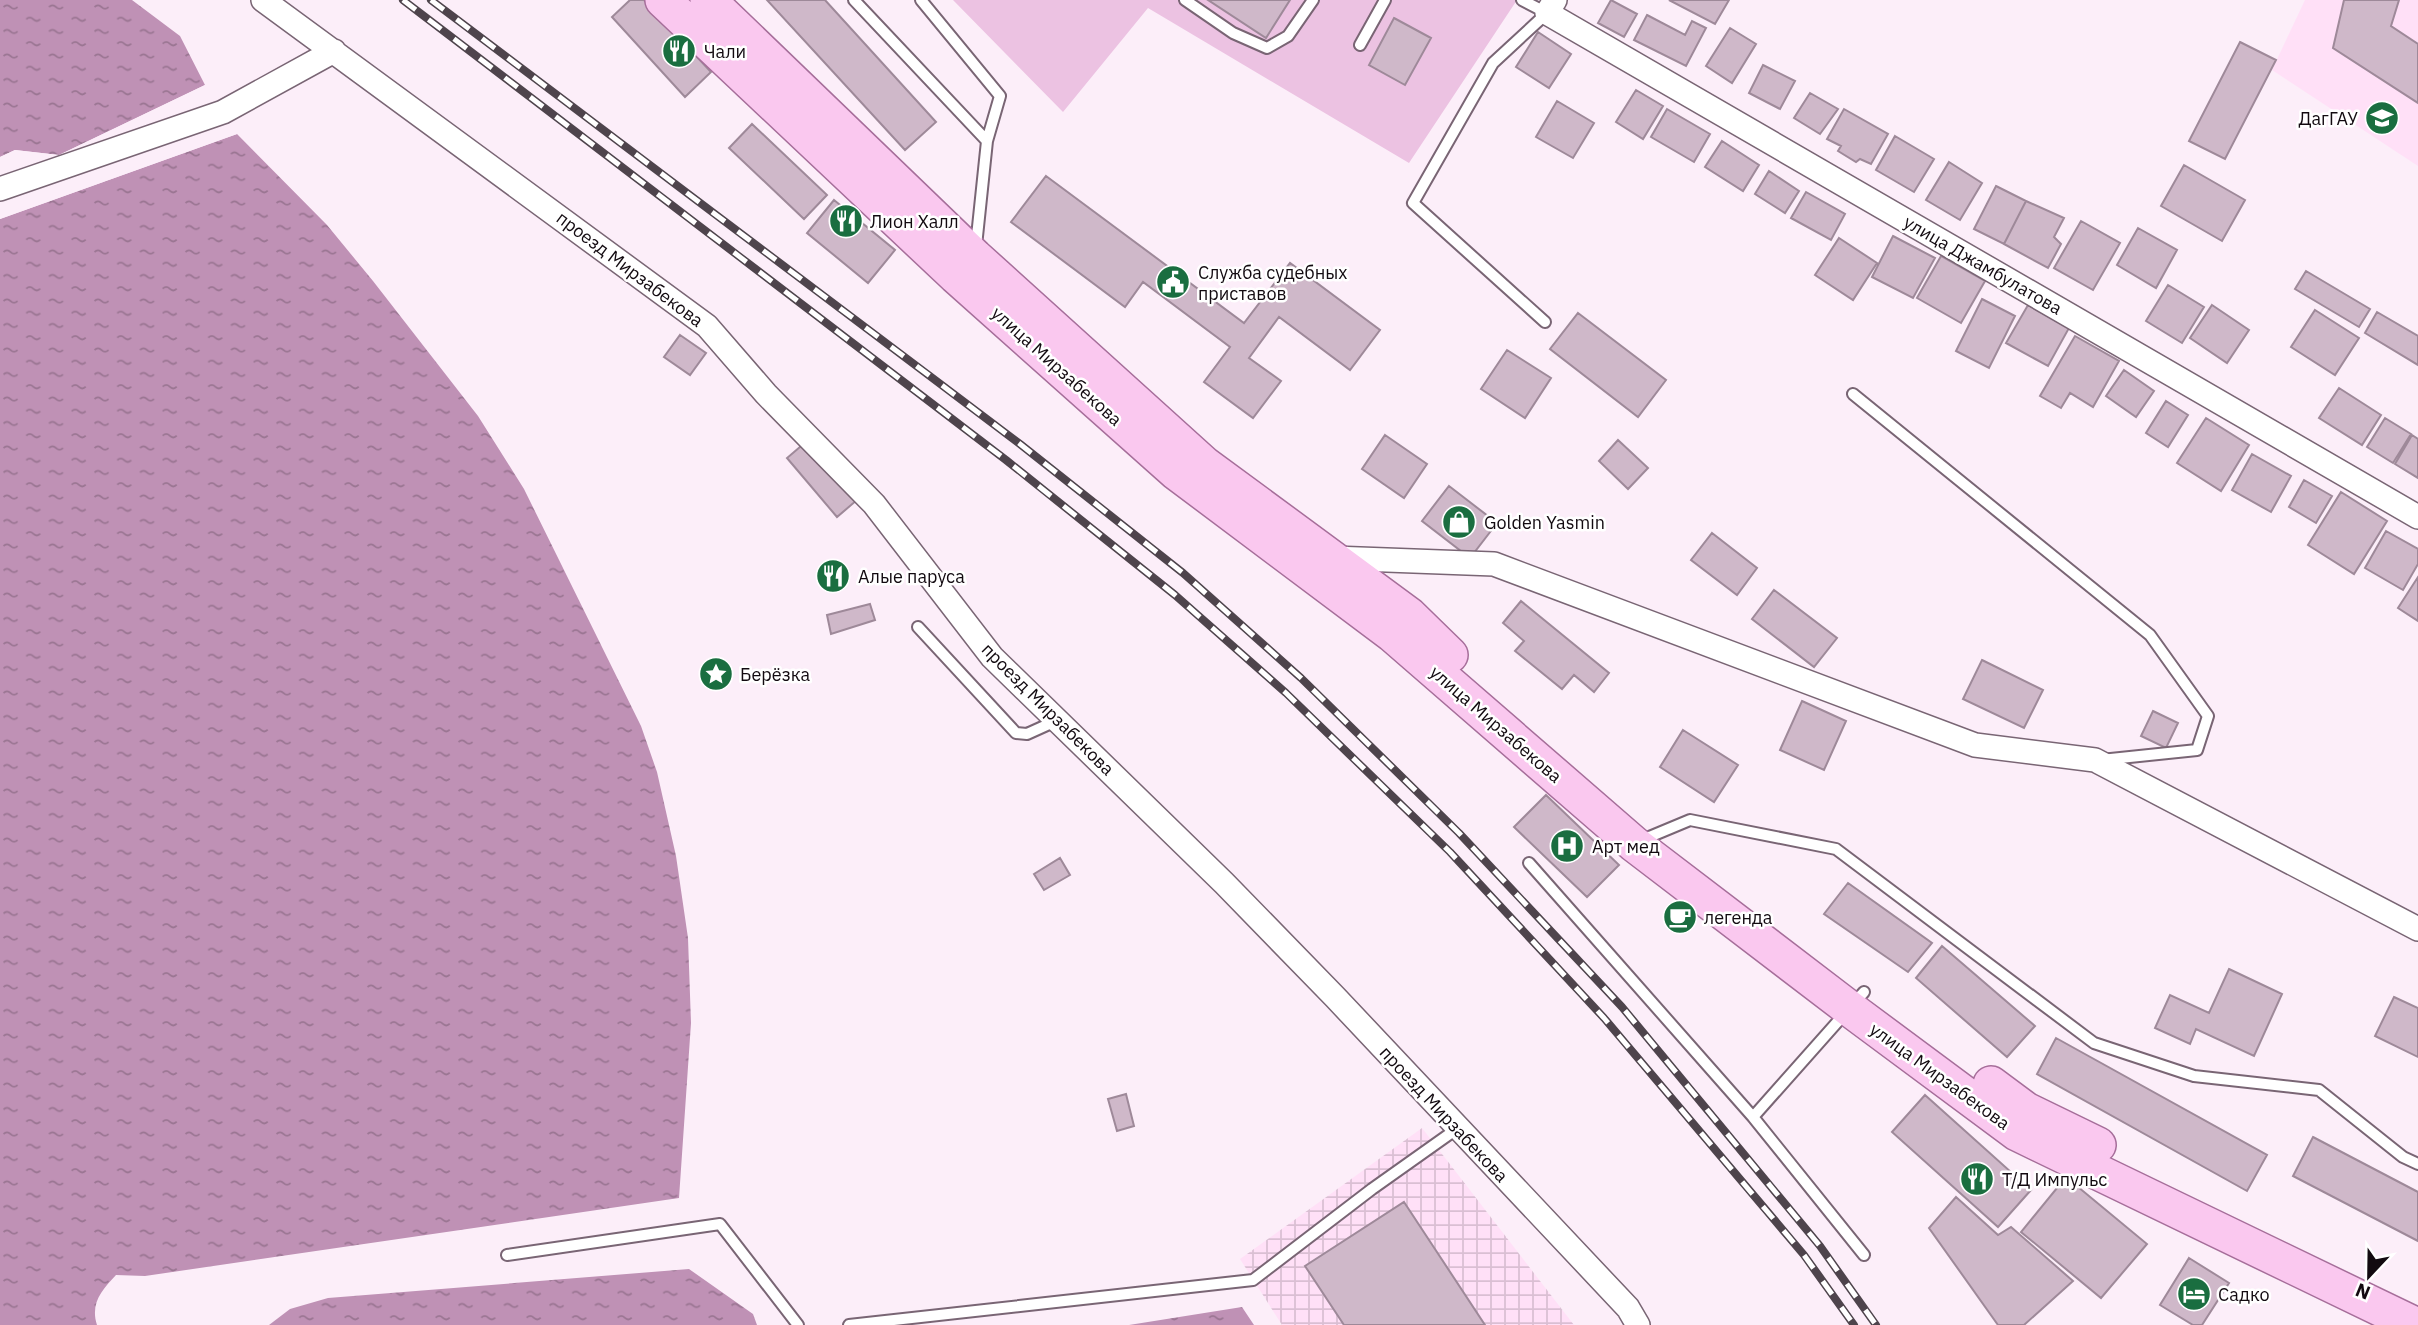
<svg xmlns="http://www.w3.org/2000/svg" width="2418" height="1325" font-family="'IBM Plex Sans',sans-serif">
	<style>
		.built { fill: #ffe0f7 }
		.industrial { fill: url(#industrial-grid) }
		.park { fill: #ecc2e2 }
		.water { fill: url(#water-ripples) }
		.pier { fill: #fceef9 }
		.building { fill: #cfb8c9; stroke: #9e8999; stroke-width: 2 }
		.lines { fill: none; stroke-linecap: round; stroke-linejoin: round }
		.lane-casing { stroke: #796574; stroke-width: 14 }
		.street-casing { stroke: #796574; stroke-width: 26 }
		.primary-casing { stroke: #a66e9a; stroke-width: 38 }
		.lane { stroke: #fff; stroke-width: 10 }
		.street { stroke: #fff; stroke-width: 23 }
		.primary { stroke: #fac8ef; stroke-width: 35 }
		.rail-casing { stroke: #4e444c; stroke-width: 8 }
		.rail { stroke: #fff; stroke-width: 5; stroke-dasharray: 16; stroke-linecap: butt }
		.labels { text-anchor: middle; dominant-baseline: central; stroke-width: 5; stroke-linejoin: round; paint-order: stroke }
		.poi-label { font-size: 18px; fill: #120a10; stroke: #fff; text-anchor: start }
		.street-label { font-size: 18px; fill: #120a10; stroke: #fff }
	</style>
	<defs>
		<pattern id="industrial-grid" width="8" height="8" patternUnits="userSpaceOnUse" patternTransform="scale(1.75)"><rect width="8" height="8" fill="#ffe0f7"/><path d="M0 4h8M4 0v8" fill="none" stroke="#dabfd3"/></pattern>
		<pattern id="water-ripples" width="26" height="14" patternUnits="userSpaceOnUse" patternTransform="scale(1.75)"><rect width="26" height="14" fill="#bf91b5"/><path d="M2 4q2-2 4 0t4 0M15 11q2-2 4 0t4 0" fill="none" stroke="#9a7592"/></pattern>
	</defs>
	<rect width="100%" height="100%" fill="#fceef9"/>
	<!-- built -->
	<path class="built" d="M2305 0H2418V166L2272 70Z"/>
	<!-- industrial -->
	<path class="industrial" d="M1422 1128 1574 1325H1282L1240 1259Z"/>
	<!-- park -->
	<path class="park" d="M953 0H1517L1409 163 1148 8 1063 112Z"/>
	<!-- water -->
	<path class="water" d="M0 0H132L180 36 205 85 59 155 15 150 0 157Z
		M237 134 327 225 373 281 478 416 524 489 641 726 657 772 676 856 688 938 691 1023 679 1198 145 1276 116 1275C102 1290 90 1303 97 1325H0V219Z
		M689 1269 753 1314 757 1325H269L290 1309 328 1298Z
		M1242 1307 1254 1325H1129Z"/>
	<!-- pier -->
	<path class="pier" d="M205 85 206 88 60 158 15 154 0 161V157L15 150 59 155Z
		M235 131 237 134 0 219V215Z"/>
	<!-- building -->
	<path class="building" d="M630 0H644L711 72 685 97 612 17Z
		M767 0H825L936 122 905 150Z
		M1208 0H1290L1266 38Z
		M1611 0 1637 14 1624 37 1598 23Z
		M1669 0H1729L1715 24Z
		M2344 0H2399L2391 26 2418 44V103L2333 48Z
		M1647 15 1685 35 1692 21 1706 28 1686 66 1634 40Z
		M1394 18 1431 38 1405 85 1369 65Z
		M1730 28 1756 44 1732 83 1706 66Z
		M1538 32 1571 54 1549 88 1516 67Z
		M2240 42 2276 60 2225 159 2189 141Z
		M1763 65 1795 81 1780 109 1749 93Z
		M1636 90 1663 106 1643 139 1616 122Z
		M1810 93 1838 109 1820 134 1794 118Z
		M1557 101 1594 123 1573 158 1536 137Z
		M1667 109 1710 134 1694 162 1651 137Z
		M1844 109 1888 134 1871 164 1860 159 1856 162 1838 151 1841 146 1827 139Z
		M752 124 827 195 804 219 729 148Z
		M1895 136 1934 159 1914 192 1876 170Z
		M1722 141 1759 165 1743 191 1705 167Z
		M1949 162 1982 183 1960 220 1926 200Z
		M2184 165 2245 200 2222 241 2161 206Z
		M1769 171 1799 191 1785 213 1755 194Z
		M1046 176 1244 323 1290 263 1380 330 1350 370 1279 317 1249 358 1281 381 1253 418 1204 382 1230 347 1143 282 1125 307 1011 222Z
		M1996 186 2026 201 2004 244 1974 229Z
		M1806 192 1845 214 1831 240 1791 218Z
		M834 200 895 250 868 283 807 233Z
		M2026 201 2064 218 2054 237 2061 244 2048 268 2004 244Z
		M2081 221 2120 243 2093 290 2054 268Z
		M2138 228 2177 250 2156 288 2117 265Z
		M1893 236 1935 258 1913 298 1872 277Z
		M1839 238 1877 263 1853 300 1815 275Z
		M1941 256 1985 281 1961 323 1917 298Z
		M2306 271 2370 309 2359 327 2295 289Z
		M2168 285 2204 307 2182 343 2146 321Z
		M1982 299 2015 316 1989 368 1956 351Z
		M2028 305 2069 328 2048 366 2006 343Z
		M2212 305 2249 330 2227 363 2190 338Z
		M2315 310 2359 338 2335 375 2291 347Z
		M2377 312 2418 336V365L2365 333Z
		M1578 313 1666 380 1638 417 1550 349Z
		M680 335 706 353 690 375 664 357Z
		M2075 336 2119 361 2093 407 2070 393 2061 408 2040 396Z
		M1507 350 1551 378 1525 418 1481 389Z
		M2124 370 2154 391 2136 417 2106 396Z
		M2339 388 2381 415 2362 445 2319 418Z
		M2166 401 2188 415 2168 447 2146 433Z
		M2206 418 2249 445 2221 491 2177 463Z
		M2385 418 2411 434 2393 463 2367 447Z
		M1385 435 1427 464 1404 498 1362 469Z
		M2412 435 2418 439V478L2395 464Z
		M1618 440 1648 468 1628 489 1599 461Z
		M807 441 857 500 837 517 787 458Z
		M2252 454 2291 476 2271 512 2232 490Z
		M2304 480 2332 496 2316 523 2289 507Z
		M1449 486 1497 523 1470 558 1422 521Z
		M2341 492 2387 521 2354 574 2308 545Z
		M2386 531 2418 549V564L2403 590 2365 568Z
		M1712 533 1757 568 1737 595 1691 560Z
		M2418 577V621L2398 608Z
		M1774 590 1837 638 1814 667 1752 619Z
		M1521 601 1609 673 1594 692 1574 675 1562 689 1515 651 1524 641 1503 623Z
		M870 604 875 620 831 634 827 615Z
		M1982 660 2043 690 2024 728 1963 699Z
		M1802 701 1846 721 1824 770 1780 750Z
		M2153 711 2178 723 2166 748 2141 736Z
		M1683 730 1738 765 1714 802 1660 767Z
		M1546 795 1619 865 1587 897 1514 827Z
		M1060 858 1070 875 1044 890 1034 874Z
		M1848 883 1932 943 1908 972 1824 914Z
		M1942 946 2035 1026 2007 1057 1916 978Z
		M2229 969 2282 994 2254 1056 2196 1029 2190 1044 2155 1028 2170 995 2209 1013Z
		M2394 997 2418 1008V1057L2375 1036Z
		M2056 1038 2267 1155 2247 1191 2037 1074Z
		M1126 1094 1134 1126 1117 1131 1108 1099Z
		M1925 1095 2031 1190 1998 1227 1892 1132Z
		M2313 1137 2418 1192V1241L2293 1176Z
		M2066 1177 2147 1244 2101 1298 2021 1232Z
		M1956 1197 1998 1235 2011 1227 2073 1281 2024 1325H1998L1929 1228Z
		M1404 1202 1485 1325H1344L1305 1266Z
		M2189 1258 2229 1283 2202 1325H2193L2160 1305Z"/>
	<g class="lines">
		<!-- lane casing -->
		<g class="lane-casing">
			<path id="lane" d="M854 0 987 141
				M921 0 1000 96 987 141 976 246
				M1185 0 1233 33 1267 48 1288 36 1313 0
				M1522 0 1547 13 1493 63 1413 203 1545 322
				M1360 45 1385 0
				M1853 394 2150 635 2208 716 2197 750 2101 760
				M918 627 1016 733 1027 734 1058 720
				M1642 840 1690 820 1836 849 2094 1043 2194 1076 2319 1090 2403 1157 2418 1164
				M1529 863 1753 1117 1864 1255
				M1753 1117 1864 992
				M507 1255 720 1224 798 1325
				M849 1325 1253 1280 1372 1189 1458 1128"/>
		</g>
		<!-- street casing -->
		<g class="street-casing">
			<path id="street" d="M263 0 707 326 766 394 874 504 992 657 1224 883 1335 997 1628 1308 1638 1325
				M1555 0 1547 13 2418 517
				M0 189 223 112 334 51
				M1333 558 1494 564 1975 745 2095 760 2418 929"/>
		</g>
		<!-- primary casing -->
		<g class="primary-casing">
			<path id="primary" d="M663 0 956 276 1176 472 1392 634 1634 844 1850 1009 2017 1133 2415 1325
				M708 0 975 257 1204 464 1409 615 1450 655
				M1991 1084 2026 1110 2098 1145"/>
		</g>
		<!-- lane -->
		<use href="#lane" class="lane"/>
		<!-- street -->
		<use href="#street" class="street"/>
		<!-- primary -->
		<use href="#primary" class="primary"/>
		<!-- rail casing -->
		<g class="rail-casing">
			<path id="rail" d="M403 0 1006 460 1175 595 1286 693 1450 852 1604 1018 1804 1255 1854 1325
				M431 0 1020 444 1183 573 1301 678 1459 833 1622 1007 1820 1246 1876 1325"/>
		</g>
		<!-- rail -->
		<use href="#rail" class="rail"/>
	</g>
	<!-- icons -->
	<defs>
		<g id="restaurant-disc" transform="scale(1.75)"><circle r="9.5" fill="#1a6e40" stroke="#fff"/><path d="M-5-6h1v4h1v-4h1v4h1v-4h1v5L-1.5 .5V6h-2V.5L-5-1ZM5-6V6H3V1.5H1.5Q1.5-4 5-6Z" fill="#fff"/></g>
		<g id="university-disc" transform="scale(1.75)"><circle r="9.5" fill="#1a6e40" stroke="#fff"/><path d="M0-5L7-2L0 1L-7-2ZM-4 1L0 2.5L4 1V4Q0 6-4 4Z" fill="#fff"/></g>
		<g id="civic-disc" transform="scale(1.75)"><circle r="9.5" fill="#1a6e40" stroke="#fff"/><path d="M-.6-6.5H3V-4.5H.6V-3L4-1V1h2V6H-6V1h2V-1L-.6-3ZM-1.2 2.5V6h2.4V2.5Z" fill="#fff"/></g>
		<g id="shop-disc" transform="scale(1.75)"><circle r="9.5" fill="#1a6e40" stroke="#fff"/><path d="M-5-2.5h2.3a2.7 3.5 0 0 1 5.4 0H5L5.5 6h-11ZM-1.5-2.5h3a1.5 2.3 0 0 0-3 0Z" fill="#fff"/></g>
		<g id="sight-disc" transform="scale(1.75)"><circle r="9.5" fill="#1a6e40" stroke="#fff"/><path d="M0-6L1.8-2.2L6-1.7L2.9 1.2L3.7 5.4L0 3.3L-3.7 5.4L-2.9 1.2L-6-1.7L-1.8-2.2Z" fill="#fff"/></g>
		<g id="hospital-disc" transform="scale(1.75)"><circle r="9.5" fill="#1a6e40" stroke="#fff"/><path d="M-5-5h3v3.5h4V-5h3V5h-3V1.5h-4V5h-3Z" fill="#fff"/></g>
		<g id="cafe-disc" transform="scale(1.75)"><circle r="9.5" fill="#1a6e40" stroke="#fff"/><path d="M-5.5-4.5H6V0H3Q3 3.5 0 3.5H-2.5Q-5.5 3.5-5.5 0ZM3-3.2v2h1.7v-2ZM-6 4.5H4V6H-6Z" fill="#fff"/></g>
		<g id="hotel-disc" transform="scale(1.75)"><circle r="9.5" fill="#1a6e40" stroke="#fff"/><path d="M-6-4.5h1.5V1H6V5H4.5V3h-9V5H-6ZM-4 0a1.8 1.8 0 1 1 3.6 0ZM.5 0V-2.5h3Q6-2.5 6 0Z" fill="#fff"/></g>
	</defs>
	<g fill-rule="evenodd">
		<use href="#restaurant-disc" x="679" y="51"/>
		<use href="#university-disc" x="2382" y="118"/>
		<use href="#restaurant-disc" x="846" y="221"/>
		<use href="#civic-disc" x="1173" y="282"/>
		<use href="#shop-disc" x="1459" y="522"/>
		<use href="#restaurant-disc" x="833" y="576"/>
		<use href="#sight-disc" x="716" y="674"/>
		<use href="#hospital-disc" x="1567" y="846"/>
		<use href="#cafe-disc" x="1680" y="917"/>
		<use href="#restaurant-disc" x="1977" y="1179"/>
		<use href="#hotel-disc" x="2194" y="1294"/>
	</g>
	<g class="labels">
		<!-- poi labels -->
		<g class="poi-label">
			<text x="704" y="51">Чали</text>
			<text x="2358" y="118" text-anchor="end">ДагГАУ</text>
			<text x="870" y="221">Лион Халл</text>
			<text x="1198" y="272">Служба судебных<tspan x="1198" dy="21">приставов</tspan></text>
			<text x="1484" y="522">Golden Yasmin</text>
			<text x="858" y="576">Алые паруса</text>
			<text x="740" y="674">Берёзка</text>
			<text x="1592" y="846">Арт мед</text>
			<text x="1704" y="917">легенда</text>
			<text x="2002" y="1179">Т/Д Импульс</text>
			<text x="2218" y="1294">Садко</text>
		</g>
		<!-- street labels -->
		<g class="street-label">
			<text transform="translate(1983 265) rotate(30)">улица Джамбулатова</text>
			<text transform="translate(630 269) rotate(37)">проезд Мирзабекова</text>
			<text transform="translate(1057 366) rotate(42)">улица Мирзабекова</text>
			<text transform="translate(1048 709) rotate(45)">проезд Мирзабекова</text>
			<text transform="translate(1496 724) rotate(41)">улица Мирзабекова</text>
			<text transform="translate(1940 1076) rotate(36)">улица Мирзабекова</text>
			<text transform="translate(1444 1114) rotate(47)">проезд Мирзабекова</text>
		</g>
	</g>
	<!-- north arrow -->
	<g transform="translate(2369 1276) rotate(202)" stroke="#ffffff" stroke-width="5" paint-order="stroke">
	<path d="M0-5L12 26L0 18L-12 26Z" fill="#120a10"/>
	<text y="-10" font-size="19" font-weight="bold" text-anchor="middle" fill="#120a10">N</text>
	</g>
</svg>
